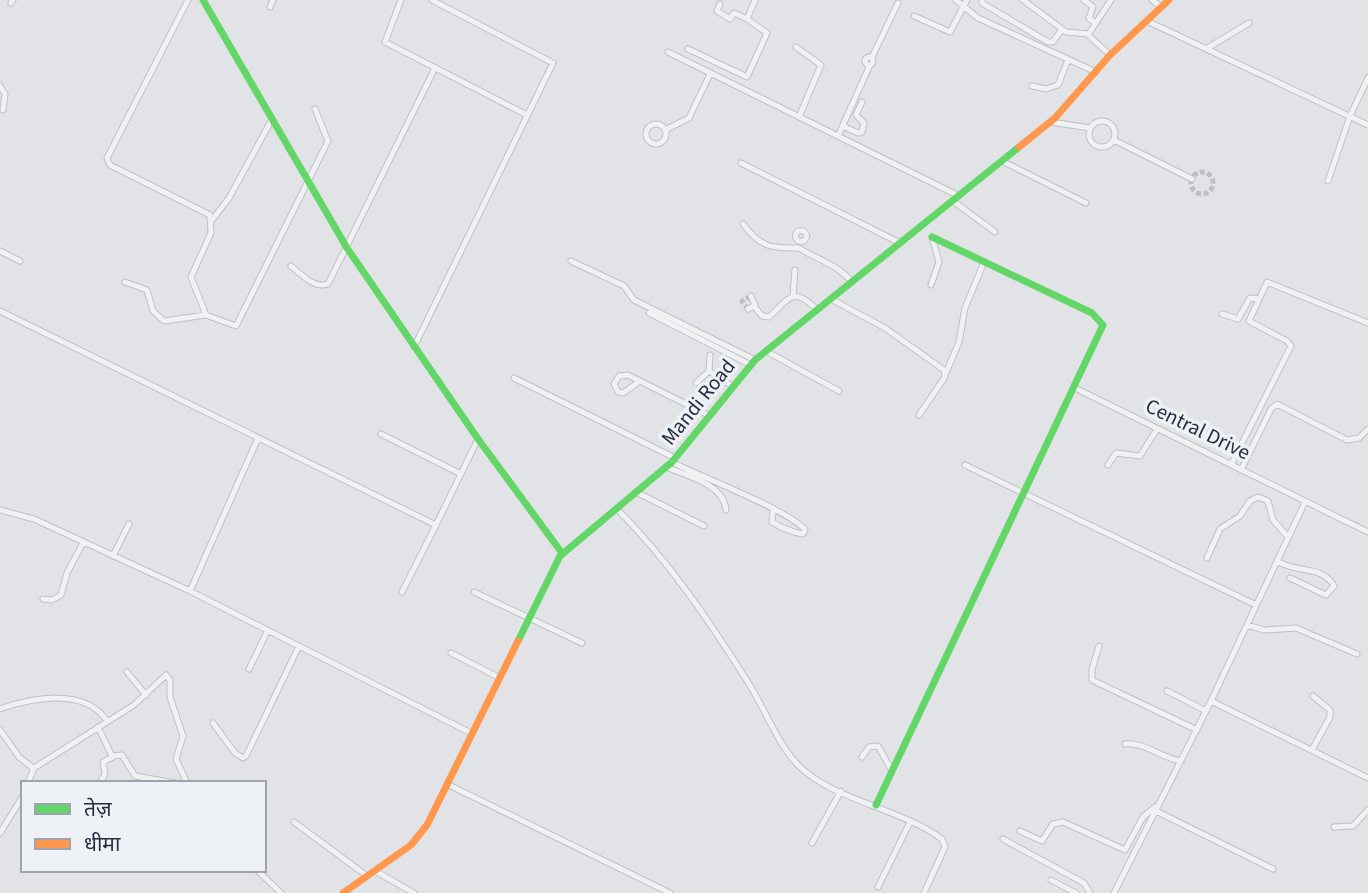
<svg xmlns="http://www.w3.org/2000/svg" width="1368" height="893" font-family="'Source Sans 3','Noto Sans Devanagari',sans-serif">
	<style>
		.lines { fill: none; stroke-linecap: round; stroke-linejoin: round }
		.street-tunnel { stroke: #bcbfc5; stroke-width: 5; stroke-dasharray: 5 2.5; stroke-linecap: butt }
		.street-casing { stroke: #bfc1c4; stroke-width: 7 }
		.street { stroke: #f0f1f3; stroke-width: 5 }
		.fast { stroke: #63d668; stroke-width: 7 }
		.slow { stroke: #ff974d; stroke-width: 7 }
		.labels { text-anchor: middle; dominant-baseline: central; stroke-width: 7; stroke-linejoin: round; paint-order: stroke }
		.street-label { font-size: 21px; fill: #262f41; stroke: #eef1f6 }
	</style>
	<rect width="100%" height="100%" fill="#e1e3e6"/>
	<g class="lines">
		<!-- street-tunnel -->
		<path class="street-tunnel" d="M1191 183a11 11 0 1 1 22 0a11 11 0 1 1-22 0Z
			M748 309 742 301 751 296"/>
		<!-- street casing -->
		<g class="street-casing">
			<path id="street" d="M188 0 107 158 110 165 210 215 211 233 191 277 206 315
				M401 0 385 42 527 115
				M956 0 978 18 1096 72
				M982 0V3L1048 42H1053L1062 29
				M1023 0 1066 32 1089 34
				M1084 0 1093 7 1089 18 1095 23
				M1152 0 1161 7
				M11 3 13 0
				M720 4 717 11 730 19 734 13 747 19
				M270 7 273 0
				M914 16 950 32 967 0
				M1147 21 1368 125
				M796 47 821 65 799 117
				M688 49 747 77 767 33 747 19 755 0
				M1206 49 1249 23
				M668 52 959 196
				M1110 55 1088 35 1111 0
				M865 61a4 4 0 1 1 8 0a4 4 0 1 1-8 0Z
				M872 57 898 3
				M0 86 5 94 3 110
				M1032 86 1046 89 1058 85 1068 60
				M1089 134a13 13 0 1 1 26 0a13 13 0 1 1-26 0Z
				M1051 122 1090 128
				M646 134a10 10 0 1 1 20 0a10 10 0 1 1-20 0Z
				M843 126 858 133 862 132 864 123 856 115 862 102
				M665 130 689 118 710 74
				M838 136 870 65
				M1114 140 1192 179
				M1004 162 1086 203
				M741 163 900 243
				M1328 181 1350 116 1368 78
				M953 201 995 232
				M212 220 229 198 271 121
				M743 224C761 248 771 248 799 248 818 260 837 264 852 282
				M795.5 236a5.5 5.5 0 1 1 11 0a5.5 5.5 0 1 1-11 0Z
				M0 251 20 261
				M571 261 624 286 634 300 755 360
				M291 266C301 274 314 289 328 284L434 70
				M125 282 147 290 153 311 164 321 206 315 236 326 328 141 315 109
				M931 285 939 262 932 237
				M793 296 795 270
				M831 299 885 328 944 370 945 377 919 415
				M754 306 762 316 769 317C789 299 793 285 817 310
				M748 309 755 305 751 296
				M0 311 436 525 478 439
				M649 313 751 365
				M1222 314 1238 319 1250 298 1259 299
				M414 347 553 63 432 0
				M766 351 839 391
				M709 371 732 386
				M946 373 959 342 965 308 984 262
				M514 378 675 458
				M640 381 623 393 618 392 614 384 619 376 628 375 708 415
				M696 383 709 371 710 355
				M1075 388 1368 532
				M381 434 461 474
				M672 462 684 468C706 478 795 514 805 530L803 534C791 532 782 528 772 522L773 511
				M965 465 1256 605
				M1108 465 1116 453 1140 456 1157 429
				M1231 465 1291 346 1287 341 1249 321 1267 282 1368 323
				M666 467C687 476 724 484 726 510
				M1241 470 1271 409 1277 404 1347 440 1359 438 1368 429
				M636 492 704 526
				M617 509C669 561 710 622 749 684 765 709 778 745 799 766 833 800 902 809 942 839L945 847 924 893
				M0 510 34 519 190 591 471 733
				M113 556 129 524
				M1207 558 1220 529 1240 516 1250 501 1258 497 1268 501 1273 520 1288 537
				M1277 561C1294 573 1323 565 1334 586L1326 595 1290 578
				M190 591 258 438
				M402 592 436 525
				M474 592 582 643
				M43 599 52 600 61 595 67 573 83 543
				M1247 625 1264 630 1296 628 1357 654
				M1099 646 1092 669V680L1197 730
				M451 653 498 677
				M249 669 268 630
				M127 672 146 695
				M1167 691 1206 711
				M1211 701 1368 778
				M0 709C32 698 85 687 107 721
				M213 723 235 753 243 758 246 756 299 646
				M98 727 112 756 122 755 135 776 175 783
				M0 730 19 757 33 768
				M1125 744C1145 742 1161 758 1181 761
				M1312 750 1330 717V710L1313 696
				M862 757 869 747 878 746 891 769
				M28 783 34 768 134 705 166 675 170 680V697L183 736 176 759 187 783
				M100 783 105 774 103 762 113 757
				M447 784 670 893
				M1156 811 1273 869
				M294 822 367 876
				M1334 827 1353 826 1368 810
				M1020 831 1042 841 1053 824 1063 822 1125 850 1143 817 1155 807
				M0 833 23 796
				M1003 839 1084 883 1090 893
				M812 843 841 791
				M257 870 281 893
				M375 871 414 893
				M1051 880 1076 893
				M878 887 910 822
				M1114 893 1211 701 1305 502"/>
		</g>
		<!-- street -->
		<use href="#street" class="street"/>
		<!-- fast -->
		<path class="fast" d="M203 0 347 248 478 439 562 553
			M518 641 560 556 672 462 755 360 1019 147
			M876 805 1103 325 1092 313 932 237"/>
		<!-- slow -->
		<path class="slow" d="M1019 147 1055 118 1110 55 1169 0
			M343 893 411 845 427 825 518 641"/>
	</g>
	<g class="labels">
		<!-- street labels -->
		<g class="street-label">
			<text transform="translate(698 402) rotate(-51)">Mandi Road</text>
			<text transform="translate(1198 429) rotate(26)">Central Drive</text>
		</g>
	</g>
	<!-- legend -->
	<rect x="21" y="781" width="245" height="91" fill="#eef1f6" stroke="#9ea3ae" stroke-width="2"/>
	<rect x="35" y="804" width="35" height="10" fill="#63d668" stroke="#9ea3ae" stroke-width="2"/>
	<text x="84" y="816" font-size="21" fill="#262f41">तेज़</text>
	<rect x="35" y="839" width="35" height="10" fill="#ff974d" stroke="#9ea3ae" stroke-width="2"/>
	<text x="84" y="851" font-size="21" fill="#262f41">धीमा</text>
</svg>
